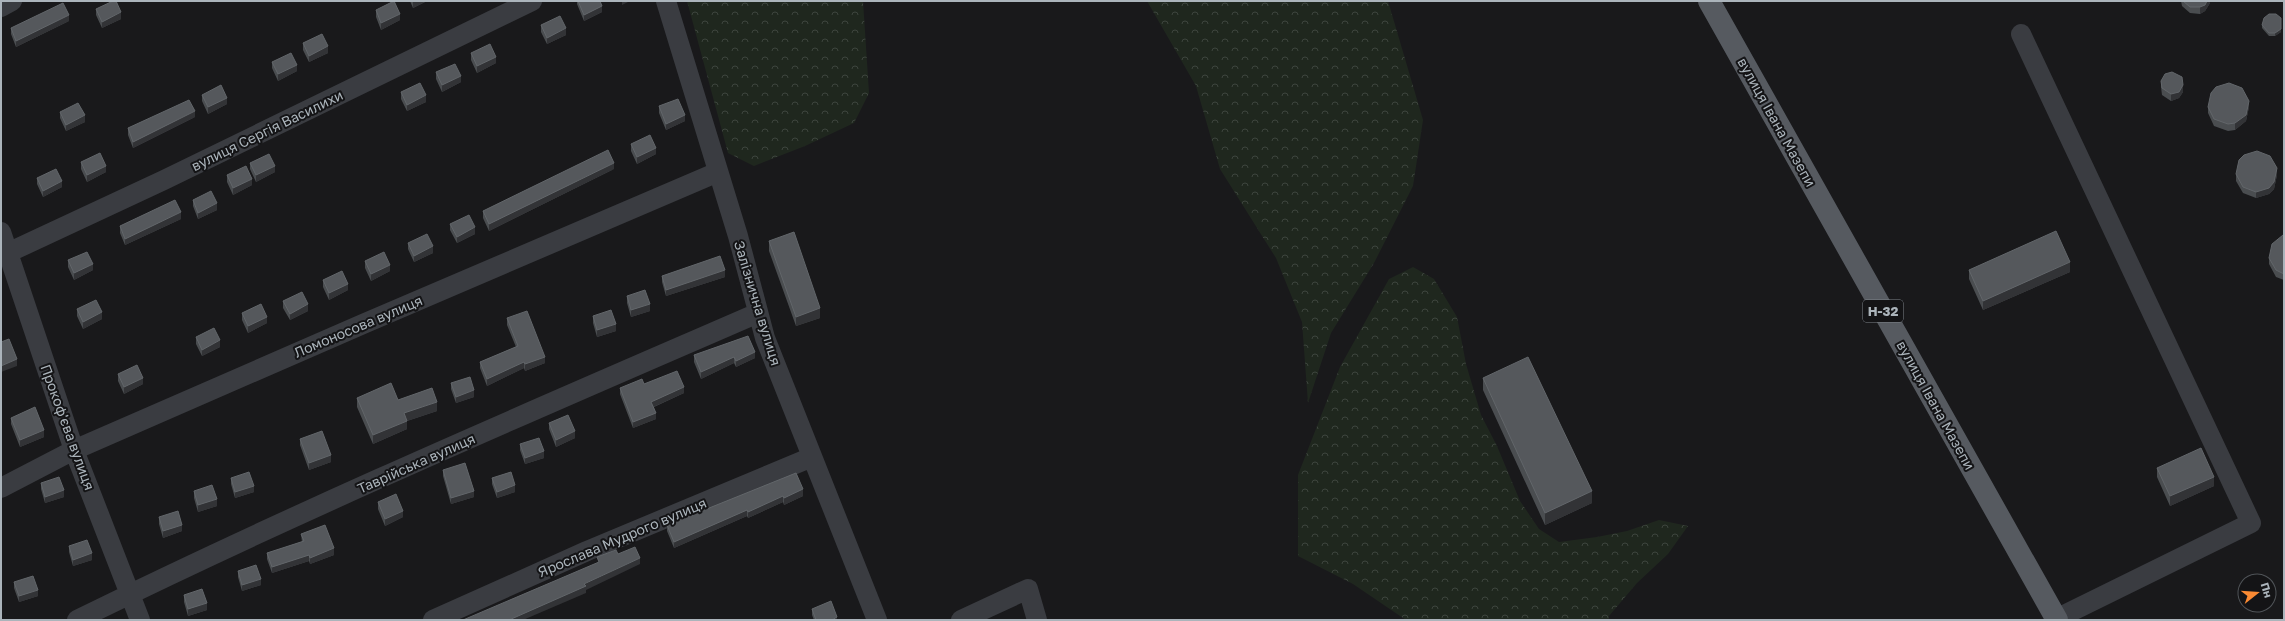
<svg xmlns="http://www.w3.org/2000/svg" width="2285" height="621" font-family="'Golos Text',sans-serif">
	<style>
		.forest { fill: url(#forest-crowns) }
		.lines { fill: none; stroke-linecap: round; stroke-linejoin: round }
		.minor { stroke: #3a3c41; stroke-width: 20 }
		.major { stroke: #565a60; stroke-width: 22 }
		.wall { fill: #4a4d50 }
		.shaded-wall { fill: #323336 }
		.building { fill: #55585c; stroke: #62666a }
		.labels { text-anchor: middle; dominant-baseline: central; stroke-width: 4; stroke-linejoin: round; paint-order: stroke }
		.shield { fill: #141416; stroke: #7e848a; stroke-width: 1 }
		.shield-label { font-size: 13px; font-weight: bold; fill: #abb4bb }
		.street-label { font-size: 14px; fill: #abb4bb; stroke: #141416 }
	</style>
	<defs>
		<pattern id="forest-crowns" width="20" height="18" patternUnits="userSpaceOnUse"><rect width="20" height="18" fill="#1f271e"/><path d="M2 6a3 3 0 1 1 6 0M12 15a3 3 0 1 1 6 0" fill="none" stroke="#3d443d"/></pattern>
	</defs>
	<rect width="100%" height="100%" fill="#19191b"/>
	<!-- forest -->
	<path class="forest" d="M687 1H863L869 93 854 123 805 146 754 166 728 153Z
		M1147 1H1388L1423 120 1413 186 1374 263 1331 333 1308 403 1302 322 1276 258 1220 169 1196 86Z
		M1413 267 1434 279 1457 317 1466 364 1481 415 1497 446 1520 501 1539 529 1559 542 1597 537 1627 531 1659 520 1688 526 1668 554 1637 583 1609 616V620H1406L1353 584 1298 556V475L1340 367 1389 279Z"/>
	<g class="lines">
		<!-- minor -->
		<path class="minor" d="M666 1 738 236 765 338 877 620
			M1 7 12 1
			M2021 34 2251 523 2056 619
			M1 232 74 450 140 620
			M1 256 164 180 532 1
			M1 488 74 450 363 324 718 172
			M77 620C300 510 530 412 758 313
			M433 620 587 551 812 457
			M961 620 1028 589 1037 620"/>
		<!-- major -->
		<path class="major" d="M1709 1 2057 620"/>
	</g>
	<!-- wall -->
	<path class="wall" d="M410 1H427L413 8Z
		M577 1H600L602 12 584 21 577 4Z
		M2181 1H2210V3L2205 11 2200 14 2190 13 2182 6Z
		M96 9 121 19 102 28 96 15Z
		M376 10 400 20 381 30 376 17Z
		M2281 18V32L2275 36H2269L2262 28V25Z
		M69 21 16 47 11 34V28Z
		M541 25 566 35 547 44 541 32Z
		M303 43 328 53 309 62 303 50Z
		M471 53 496 63 477 73 471 60Z
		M272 62 297 71 278 81 272 68Z
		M436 72 461 82 442 92 436 79Z
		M2161 81 2183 92 2179 98 2171 101 2162 95 2161 87Z
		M401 92 426 102 407 111 401 99Z
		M202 95 227 104 208 114 202 101Z
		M659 106 685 121 666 130 659 113Z
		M2208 107H2249L2246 121 2235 130 2228 131 2214 126 2208 113Z
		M60 112 85 122 66 131 60 118Z
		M195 117 133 148 128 135V128Z
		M631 144 656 154 637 164 631 151Z
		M81 162 106 172 87 182 81 169Z
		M250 163 275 172 256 182 250 169Z
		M614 169 489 231 483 218V211Z
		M2236 174 2277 175 2274 189 2269 194 2256 198 2243 193 2236 181Z
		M227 175 252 185 233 195 227 182Z
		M37 178 62 187 43 197 37 184Z
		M193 200 217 210 198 219 193 206Z
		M181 219 125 245 120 233V226Z
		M450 224 475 234 457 243 450 230Z
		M2284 235V280L2276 277 2269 264V258Z
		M769 241 820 318 796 326 769 251Z
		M408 243 433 253 414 262 408 249Z
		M68 260 93 270 74 280 68 267Z
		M365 261 390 271 371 281 365 268Z
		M1969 270 2070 272 1983 310 1969 279Z
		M662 276 725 277 666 296 662 282Z
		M323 280 348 290 329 300 323 287Z
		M627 296 650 311 631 317 627 303Z
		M283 301 308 311 290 320 283 308Z
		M77 309 102 319 83 329 77 316Z
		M242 313 267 323 248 333 242 320Z
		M593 316 616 331 597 337 593 323Z
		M507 318 545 363 525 371 524 368 487 386 480 368V362L516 347 507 325Z
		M196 337 220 347 202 356 196 344Z
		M694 355 755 358 736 367 734 363 701 379 694 362Z
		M118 374 143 384 124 394 118 381Z
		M1483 378 1592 503 1545 525 1483 390Z
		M451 383 474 397 456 403 451 389Z
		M644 384 684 393 654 407 656 419 633 428 620 394V388Z
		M357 398 398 400 437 411 407 421V429L373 444 357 407Z
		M11 418 44 437 20 447 11 424Z
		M549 423 575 438 556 447 549 429Z
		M300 439 331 462 309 470 300 445Z
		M520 444 544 458 525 464 520 450Z
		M2157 468 2214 486 2170 506 2157 477Z
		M443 470 474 497 451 504 443 476Z
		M796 473 803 496 784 505 783 502 748 518 747 516 674 548 667 531V525Z
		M231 478 254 492 235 498 231 484Z
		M492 478 515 492 497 498 492 484Z
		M41 483 64 497 45 503 41 489Z
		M194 491 217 506 198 512 194 498Z
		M378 502 403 517 385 526 378 509Z
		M159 517 182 531 163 538 159 524Z
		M301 534 334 555 310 564 309 561 272 573 267 559V553L302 542Z
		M69 546 92 560 73 566 69 552Z
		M238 571 261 585 242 591 238 577Z
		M14 582 38 596 19 602 14 588Z
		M184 595 207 610 188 616 184 602Z
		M812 609 837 620H814L812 615Z"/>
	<!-- shaded-wall -->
	<path class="shaded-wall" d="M413 1H427L413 8Z
		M622 1H630L622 5Z
		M2207 1H2210V3L2205 11 2200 14V7Z
		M602 6V12L584 21V15Z
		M121 12V19L102 28V22Z
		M400 14V20L381 30V23Z
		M69 15V21L16 47V41Z
		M566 28V35L547 44V38Z
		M2281 29V32L2275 36V33Z
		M328 46V53L309 62V56Z
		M496 57V63L477 73V66Z
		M297 65V71L278 81V74Z
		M461 76V82L442 92V85Z
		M2183 85V92L2179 98 2171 101V94Z
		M426 95V102L407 111V105Z
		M227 98V104L208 114V107Z
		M2249 101V107L2246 121 2235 130V123Z
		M195 111V117L133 148V142Z
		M85 115V122L66 131V125Z
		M685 115V121L666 130V124Z
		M656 148V154L637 164V157Z
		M614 163V169L489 231V224Z
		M106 166V172L87 182V175Z
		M275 166V172L256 182V175Z
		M2277 168V175L2274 189 2269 194 2256 198V192Z
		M252 179V185L233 195V188Z
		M62 181V187L43 197V191Z
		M217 203V210L198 219V213Z
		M181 212V219L125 245V239Z
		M475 227V234L457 243V237Z
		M433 246V253L414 262V256Z
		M2070 262V272L1983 310V301Z
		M93 264V270L74 280V273Z
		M390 265V271L371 281V274Z
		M725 270V277L666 296V290Z
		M348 284V290L329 300V293Z
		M308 304V311L290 320V314Z
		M650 304V311L631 317V310Z
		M820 308V318L796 326V317Z
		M102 312V319L83 329V322Z
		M267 317V323L248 333V326Z
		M616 324V331L597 337V330Z
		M220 340V347L202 356V350Z
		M755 352V358L736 367V361Z
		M545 357V363L525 371V364Z
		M734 357V363L701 379V372Z
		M17 359V366L1 372V366Z
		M524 362V368L487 386V379Z
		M143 378V384L124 394V387Z
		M684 387V393L651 408V402Z
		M474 390V397L456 403V397Z
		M437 402V411L407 421V429L373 444V435L404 413Z
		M656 413V419L633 428V422Z
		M44 430V437L20 447V440Z
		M575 431V438L556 447V440Z
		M544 451V458L525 464V458Z
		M331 455V462L309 470V463Z
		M2214 477V486L2170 506V496Z
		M515 485V492L497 498V492Z
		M254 486V492L235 498V492Z
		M803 489V496L784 505V498Z
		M64 490V497L45 503V497Z
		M474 491V497L451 504V498Z
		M1592 491V503L1545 525V513Z
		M783 496V502L748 518V512Z
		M217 499V506L198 512V505Z
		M747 510V516L674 548V542Z
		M403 511V517L385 526V519Z
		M182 525V531L163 538V531Z
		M334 548V555L310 564V558Z
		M92 553V560L73 566V560Z
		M309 555V561L272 573V567Z
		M640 558V564L586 590V593L523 620H509Z
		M261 579V585L242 591V585Z
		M38 590V596L19 602V596Z
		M207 603V610L188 616V609Z
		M837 617V620H832Z"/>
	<!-- building -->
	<path class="building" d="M113 1H116L121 12 102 22 96 9Z
		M394 1 400 14 381 23 376 10Z
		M578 1H600L602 6 584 15Z
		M2183 1H2207L2205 5 2200 7H2190Z
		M63 3 69 15 16 41 11 28Z
		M2269 14H2276L2281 18V29L2275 33H2269L2262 25 2264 18Z
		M560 16 566 28 547 38 541 25Z
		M322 34 328 46 309 56 303 43Z
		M490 44 496 57 477 66 471 53Z
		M291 53 297 65 278 74 272 62Z
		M455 64 461 76 442 85 436 72Z
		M2172 72 2182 77 2183 85 2179 92 2171 94 2162 88 2161 81 2165 74Z
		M420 83 426 95 407 105 401 92Z
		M2229 83 2242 88 2249 101 2246 115 2235 123 2228 124 2214 119 2208 107 2211 93 2216 87Z
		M221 85 227 98 208 107 202 95Z
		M678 99 685 115 666 124 659 106Z
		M189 100 195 111 133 142 128 128Z
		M78 103 85 115 66 125 60 112Z
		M650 135 656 148 637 157 631 144Z
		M608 150 614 163 489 224 483 211Z
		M2257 151 2270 156 2277 168 2274 182 2269 188 2256 192 2243 187 2236 174 2239 160 2244 155Z
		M100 153 106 166 87 175 81 162Z
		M269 154 275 166 256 175 250 163Z
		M246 166 252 179 233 188 227 175Z
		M56 169 62 181 43 191 37 178Z
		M211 191 217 203 198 213 193 200Z
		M175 200 181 212 125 239 120 226Z
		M469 215 475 227 457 237 450 224Z
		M2056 231 2070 262 1983 301 1969 270Z
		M794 232 820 308 796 317 769 241Z
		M427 234 433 246 414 256 408 243Z
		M2283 235H2284V274L2276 270 2269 258 2272 244Z
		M87 252 93 264 74 273 68 260Z
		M384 252 390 265 371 274 365 261Z
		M720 256 725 270 666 290 662 276Z
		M342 271 348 284 329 293 323 280Z
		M645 290 650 304 631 310 627 296Z
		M302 292 308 304 290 314 283 301Z
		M96 300 102 312 83 322 77 309Z
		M261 304 267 317 248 326 242 313Z
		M611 310 616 324 597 330 593 316Z
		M527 311 545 357 525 364 524 362 487 379 480 362 518 346 507 318Z
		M214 328 220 340 202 350 196 337Z
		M748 336 755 352 736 361 734 357 701 372 694 355Z
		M9 339 17 359 1 366V342Z
		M1528 357 1592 491 1545 513 1483 378Z
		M137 365 143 378 124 387 118 374Z
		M677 371 684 387 651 402 656 413 633 422 620 388 642 379 644 384Z
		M470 377 474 390 456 397 451 383Z
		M391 383 398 400 432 388 437 402 404 413 407 421 373 435 357 398Z
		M35 407 44 430 20 440 11 418Z
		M568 415 575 431 556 440 549 423Z
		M322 431 331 455 309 463 300 439Z
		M539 438 544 451 525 458 520 444Z
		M2201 448 2214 477 2170 496 2157 468Z
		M465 463 474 491 451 498 443 470Z
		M249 472 254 486 235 492 231 478Z
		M511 472 515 485 497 492 492 478Z
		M796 473 803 489 784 498 783 496 748 512 747 510 674 542 667 525Z
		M59 477 64 490 45 497 41 483Z
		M212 485 217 499 198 505 194 491Z
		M396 494 403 511 385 519 378 502Z
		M178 511 182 525 163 531 159 517Z
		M325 525 334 548 310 558 309 555 272 567 267 553 304 541 301 534Z
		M87 540 92 553 73 560 69 546Z
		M635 547 640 558 584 584 586 586 509 620H463L599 562 597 557 616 550 618 554Z
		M256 565 261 579 242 585 238 571Z
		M33 576 38 590 19 596 14 582Z
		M202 589 207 603 188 609 184 595Z
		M831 601 837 617 832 620H816L812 609Z"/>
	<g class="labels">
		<!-- shield labels -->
		<rect class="shield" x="1863" y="300" width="40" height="22" rx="3"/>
		<g class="shield-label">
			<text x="1883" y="311">Н-32</text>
		</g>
		<!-- street labels -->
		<g class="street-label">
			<text transform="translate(1777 122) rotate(61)">вулиця Івана Мазепи</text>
			<text transform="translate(267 130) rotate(-26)">вулиця Сергія Василихи</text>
			<text transform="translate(758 303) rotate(73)">Залізнична вулиця</text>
			<text transform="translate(358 326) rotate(-23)">Ломоносова вулиця</text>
			<text transform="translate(1936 405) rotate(61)">вулиця Івана Мазепи</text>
			<text transform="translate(68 427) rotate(70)">Прокоф'єва вулиця</text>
			<text transform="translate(416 463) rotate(-24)">Таврійська вулиця</text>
			<text transform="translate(622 537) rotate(-23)">Ярослава Мудрого вулиця</text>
		</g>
	</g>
	<!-- border -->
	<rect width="2285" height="621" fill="none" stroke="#abb4bb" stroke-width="4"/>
	<!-- north arrow -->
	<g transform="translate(2257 593) rotate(73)"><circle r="19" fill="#141416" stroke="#505458"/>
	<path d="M0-3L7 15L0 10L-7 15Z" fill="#fa8a33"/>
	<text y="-6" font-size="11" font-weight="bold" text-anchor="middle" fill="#abb4bb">Пн</text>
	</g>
</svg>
